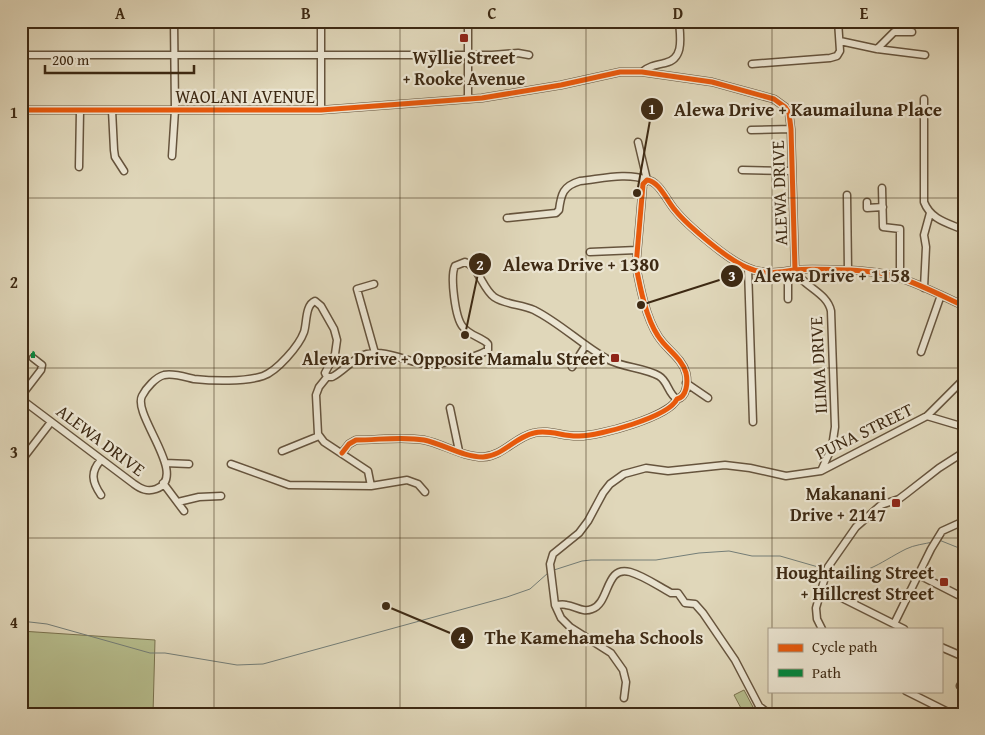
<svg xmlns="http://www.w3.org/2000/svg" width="985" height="735" font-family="'Gentium Book Plus',serif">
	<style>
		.green { fill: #b6bd8d; stroke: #7a7350 }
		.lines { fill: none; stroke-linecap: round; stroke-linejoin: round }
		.stream { stroke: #747e78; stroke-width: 1 }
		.minor-casing { stroke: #66543d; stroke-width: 9 }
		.minor { stroke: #ebe5d2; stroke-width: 6 }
		.quiet { stroke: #00873e; stroke-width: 4; stroke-dasharray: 8 4; stroke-linecap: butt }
		.cycleway-casing { stroke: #ebe5d2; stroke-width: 8 }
		.cycleway { stroke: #e8590c; stroke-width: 5 }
		.grid { fill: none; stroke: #3d2913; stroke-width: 1; stroke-opacity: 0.55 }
		.poi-dot { fill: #8f2418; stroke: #ebe5d2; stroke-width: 2 }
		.labels { text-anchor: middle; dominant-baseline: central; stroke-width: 4.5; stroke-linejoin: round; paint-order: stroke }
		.poi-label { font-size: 18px; font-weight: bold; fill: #3d2913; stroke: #ebe5d2; text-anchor: end }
		.street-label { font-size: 18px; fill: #3d2913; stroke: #ebe5d2 }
		.leader { fill: none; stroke: #3d2913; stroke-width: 2 }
		.callout-dot { fill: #3d2913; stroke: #ebe5d2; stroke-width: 2 }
		.mark-label { font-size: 15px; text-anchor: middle; font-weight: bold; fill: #fff }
		.callout-label { font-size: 19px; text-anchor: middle; font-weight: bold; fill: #3d2913; stroke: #ebe5d2; stroke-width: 4.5; stroke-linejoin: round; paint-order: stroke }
		.neatline { fill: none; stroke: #3d2913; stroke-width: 2 }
		.grid-label { font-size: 16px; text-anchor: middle; font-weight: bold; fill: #3d2913 }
	</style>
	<rect width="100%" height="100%" fill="#e0d7ba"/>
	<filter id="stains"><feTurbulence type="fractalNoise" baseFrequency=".004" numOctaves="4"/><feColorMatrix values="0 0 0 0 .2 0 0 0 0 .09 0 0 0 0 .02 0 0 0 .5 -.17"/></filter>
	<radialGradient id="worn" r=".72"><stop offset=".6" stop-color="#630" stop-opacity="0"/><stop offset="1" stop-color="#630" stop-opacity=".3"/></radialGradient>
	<!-- green -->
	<path class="green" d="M21 631 155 640 153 714H21Z
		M744 690 753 707 743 712 734 695Z"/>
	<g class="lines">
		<!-- stream -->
		<path class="stream" d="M939 540 964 550
			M554 570 582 561 591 560H656L699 553 729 551 752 556H780L825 569
			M829 570C863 580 878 563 906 549 914 545 924 544 933 542
			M21 621 47 624 150 653H165L237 665 263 664 507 597 530 589 548 573"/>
		<!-- minor casing -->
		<g class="minor-casing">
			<path id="minor" d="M468 21V98
				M840 41 877 49 925 55
				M877 49 894 32H912
				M21 55H492L518 53 529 55
				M752 64 830 58 837 56 840 51 838 21
				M642 72C649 66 656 65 665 63 685 59 680 36 679 21
				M924 99V202C931 220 948 223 964 230
				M21 110H321L482 98 561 85 620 72H642L712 82 774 99 785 107 789 113 791 129 795 270
				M112 110 114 150 115 157 124 171
				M321 110V21
				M751 130 791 129
				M638 142 647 180
				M172 156 175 110 174 21
				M79 167 80 111
				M742 170 792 171
				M882 188 883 227 900 229V278
				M847 195 848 270
				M867 202V208L883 207
				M507 218 556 213 559 210C561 194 563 186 580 181 601 179 627 172 647 180
				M590 252 637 250
				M748 268 753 422
				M795 270C803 287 827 292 831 311L835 427 832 447 821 471
				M788 272V299
				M374 284 357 289 375 353
				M924 288 926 247 924 235 930 213
				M921 352 941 295
				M572 367 586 345
				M327 377H332C344 371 354 357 367 354 386 350 403 360 420 363 436 366 474 359 488 350V344L486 342C479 337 468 334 463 327 455 318 450 276 455 266L465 262C479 267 482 288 494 297 506 305 521 304 534 310 560 323 582 345 607 359 623 368 643 367 659 376 668 381 668 394 677 399
				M327 377 319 387 316 395 318 434 324 442 368 471 371 486
				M686 383 708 398
				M21 396 41 370 42 365 33 358
				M21 399 134 484C141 489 147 492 156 489 190 477 132 415 142 396 146 388 156 377 164 375 174 373 185 377 194 379 213 381 245 382 263 376 277 371 299 346 304 332 307 323 305 305 315 301L321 306 334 329 337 340 335 354 325 373 327 377
				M450 408 459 451
				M927 416 964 427
				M282 451 319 436
				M342 453 349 444 356 440C378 440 403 436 424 440 443 444 463 457 483 457 503 456 515 437 534 433 549 429 564 437 579 436 599 436 669 417 677 399 687 397 688 382 686 373 682 358 666 349 658 336 646 318 640 287 636 266L643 184 647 180C659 181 667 201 675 210 687 225 727 259 746 267 760 274 779 273 794 270 810 268 832 270 848 270 864 271 882 272 897 277 920 284 942 296 964 306
				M21 461 51 422
				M165 463 189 464
				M231 464 289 485 371 486 407 480 418 484 425 492
				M163 483 184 511
				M101 495C92 482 90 472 101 460
				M178 502 199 497 221 496
				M21 517V518
				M919 575 964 598
				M822 588 904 629
				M555 605C559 605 563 604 566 605 576 606 582 613 592 609 610 603 605 565 630 572 644 576 658 586 671 593H678L685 603 695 604 703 613 735 660 759 706 768 713
				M894 624 931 549 942 531 964 521
				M822 629 817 619 816 608 828 567 856 527 881 505 899 499 907 493 939 468 964 452
				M941 647 964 657
				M960 686 964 679
				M906 691 952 714
				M624 698 626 682 623 670 611 653 570 627 561 618 555 605 550 564 553 554 579 533 588 521 603 493 610 484 624 474 646 468 668 471 725 465 750 468 786 476 821 471 927 416 964 379"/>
		</g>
		<!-- minor -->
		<use href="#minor" class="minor"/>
		<!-- quiet -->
		<path class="quiet" d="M21 348 33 353V358"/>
		<!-- cycleway casing -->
		<g class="cycleway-casing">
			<path id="cycleway" d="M21 110H321L482 98 561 85 620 72H642L712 82 774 99 785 107 789 113 791 129 795 270
				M342 453 349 444 356 440C378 440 403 436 424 440 443 444 463 457 483 457 503 456 515 437 534 433 549 429 564 437 579 436 599 436 669 417 677 399 687 397 688 382 686 373 682 358 666 349 658 336 646 318 640 287 636 266L643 184 647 180C659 181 667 201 675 210 687 225 727 259 746 267 760 274 779 273 794 270 810 268 832 270 848 270 864 271 882 272 897 277 920 284 942 296 964 306"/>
		</g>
		<!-- cycleway -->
		<use href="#cycleway" class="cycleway"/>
	</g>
	<!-- grid -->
	<path class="grid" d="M214 21V714M400 21V714M586 21V714M772 21V629M21 198H964M21 368H964M21 538H964M772 691V714"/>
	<!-- markers -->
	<g class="poi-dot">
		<rect x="459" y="33" width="10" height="10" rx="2.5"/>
		<rect x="610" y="353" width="10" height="10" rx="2.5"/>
		<rect x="891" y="498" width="10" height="10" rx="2.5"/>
		<rect x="939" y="577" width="10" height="10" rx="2.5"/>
	</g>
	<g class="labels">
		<!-- poi labels -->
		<g class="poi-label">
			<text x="464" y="57" text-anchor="middle">Wyllie Street<tspan x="464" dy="21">+ Rooke Avenue</tspan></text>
			<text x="605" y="358">Alewa Drive + Opposite Mamalu Street</text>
			<text x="886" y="493">Makanani<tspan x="886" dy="21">Drive + 2147</tspan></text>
			<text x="934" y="572">Houghtailing Street<tspan x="934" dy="21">+ Hillcrest Street</tspan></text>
		</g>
		<!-- street labels -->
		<g class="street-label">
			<text x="245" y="96">WAOLANI AVENUE</text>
			<text transform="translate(779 193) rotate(-92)">ALEWA DRIVE</text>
			<text transform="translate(818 365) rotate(-93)">ILIMA DRIVE</text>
			<text transform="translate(864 431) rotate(-26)">PUNA STREET</text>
			<text transform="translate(101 440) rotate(37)">ALEWA DRIVE</text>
		</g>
	</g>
	<!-- callouts -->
	<path class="leader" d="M637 193L652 109M465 335L480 264M641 305L732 276M386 606L462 638"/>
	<g class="callout-dot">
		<circle cx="637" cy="193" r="5"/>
		<circle cx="465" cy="335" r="5"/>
		<circle cx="641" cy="305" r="5"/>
		<circle cx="386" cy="606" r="5"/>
		<circle cx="652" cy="109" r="12"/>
		<circle cx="480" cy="264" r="12"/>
		<circle cx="732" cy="276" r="12"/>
		<circle cx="462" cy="638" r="12"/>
	</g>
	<g class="mark-label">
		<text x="652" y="114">1</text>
		<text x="480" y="270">2</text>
		<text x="732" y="281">3</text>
		<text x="462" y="643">4</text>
	</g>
	<g class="callout-label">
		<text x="808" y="116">Alewa Drive + Kaumailuna Place</text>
		<text x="581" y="271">Alewa Drive + 1380</text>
		<text x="832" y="282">Alewa Drive + 1158</text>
		<text x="594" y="644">The Kamehameha Schools</text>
	</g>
	<!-- margin -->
	<rect width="985" height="735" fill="none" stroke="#e0d7ba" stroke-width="55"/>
	<!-- legend -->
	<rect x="768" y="628" width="175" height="65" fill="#ebe5d2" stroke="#a59a86"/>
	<rect x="778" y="644" width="25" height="8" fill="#e8590c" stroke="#a59a86"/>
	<text x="812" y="652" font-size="15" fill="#3d2913">Cycle path</text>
	<rect x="778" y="669" width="25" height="8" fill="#00873e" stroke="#a59a86"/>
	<text x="812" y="678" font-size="15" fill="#3d2913">Path</text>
	<!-- scale -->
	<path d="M45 65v8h149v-8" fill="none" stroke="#3d2913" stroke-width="2.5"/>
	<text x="52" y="65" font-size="15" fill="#3d2913" stroke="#ebe5d2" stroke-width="4" paint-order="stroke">200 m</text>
	<rect x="28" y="28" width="930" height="680" class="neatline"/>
	<g class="grid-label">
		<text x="120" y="19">A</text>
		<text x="306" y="19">B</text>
		<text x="492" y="19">C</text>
		<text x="678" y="19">D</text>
		<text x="864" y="19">E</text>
		<text x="14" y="118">1</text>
		<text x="14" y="288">2</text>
		<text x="14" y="458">3</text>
		<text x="14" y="628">4</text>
	</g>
	<rect width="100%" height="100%" filter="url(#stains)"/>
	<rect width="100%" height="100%" fill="url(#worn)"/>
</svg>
